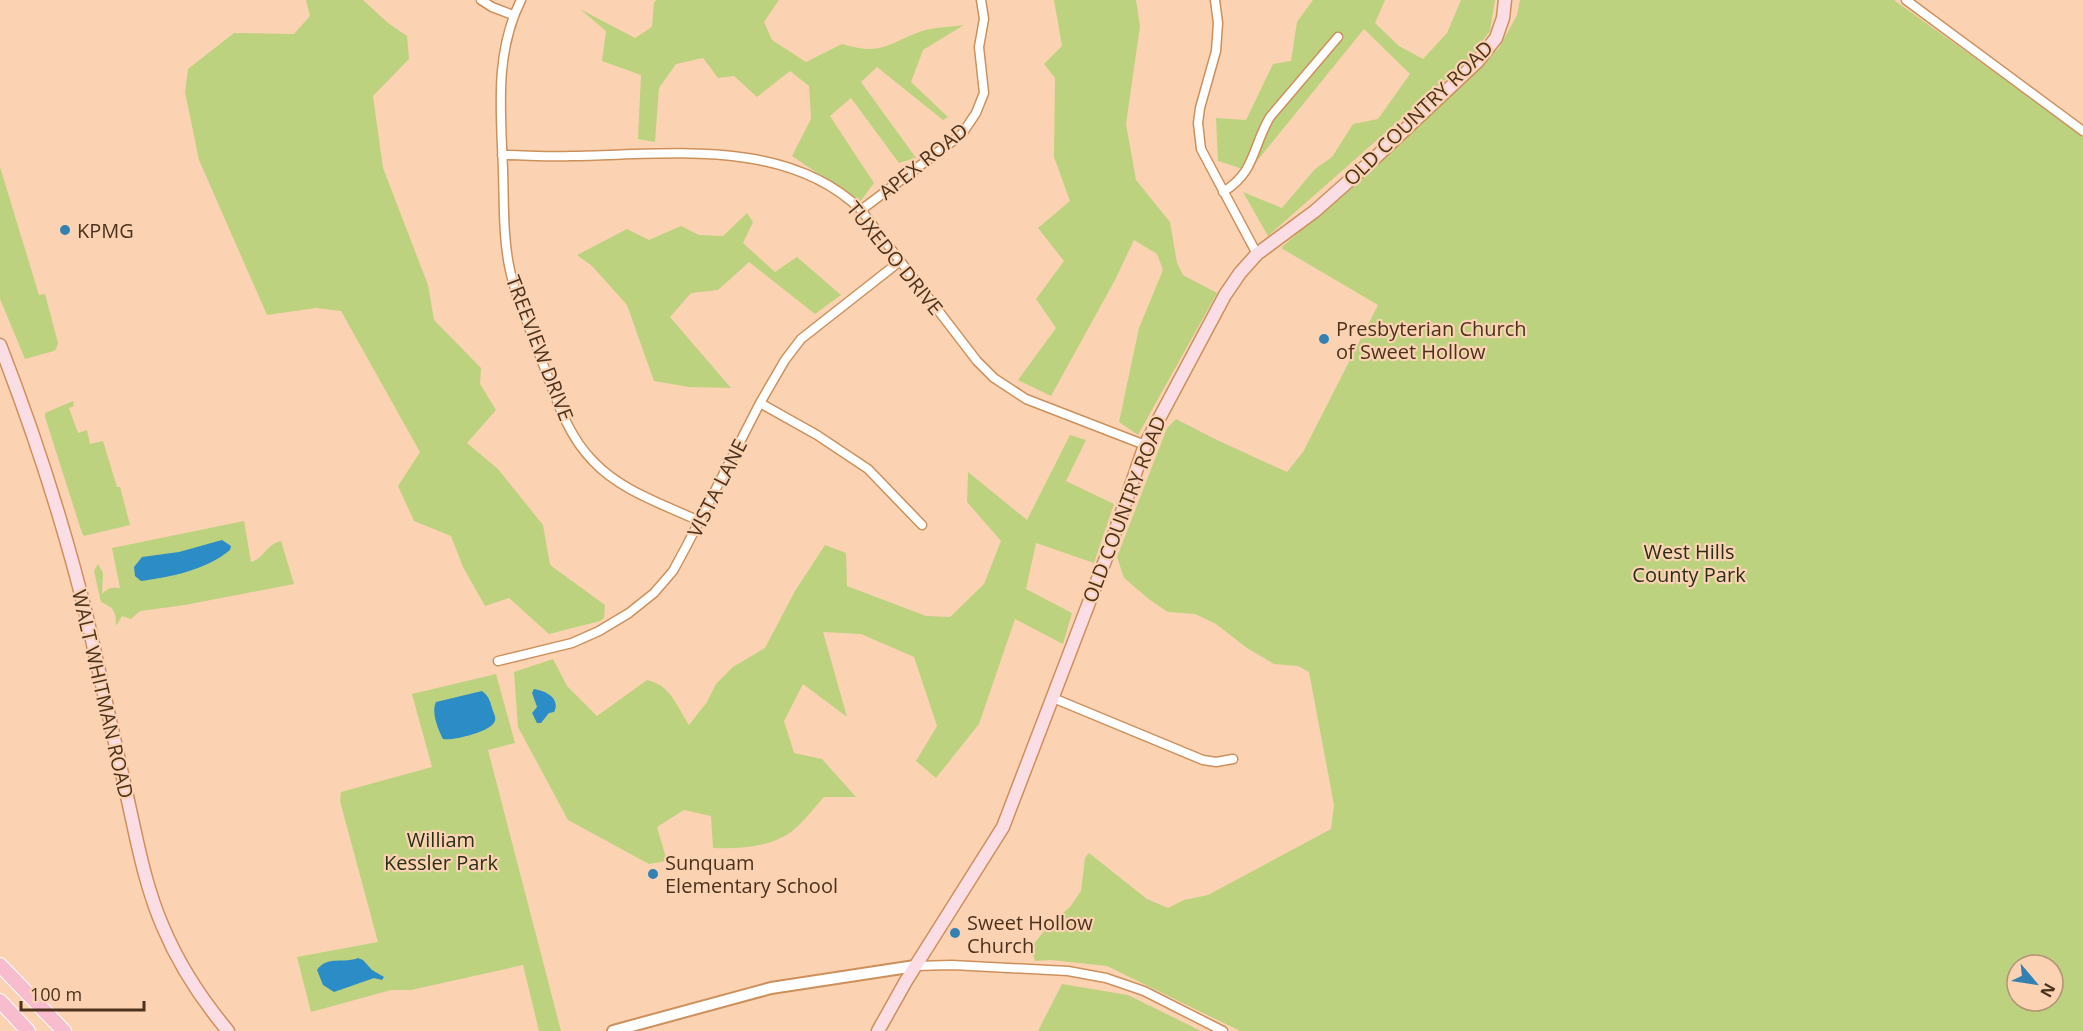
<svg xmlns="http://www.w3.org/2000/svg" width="2083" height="1031" font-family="'Open Sans',sans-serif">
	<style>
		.green { fill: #bcd27f; fill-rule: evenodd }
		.water { fill: #2b8cc6 }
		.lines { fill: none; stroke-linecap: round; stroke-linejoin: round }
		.minor-casing { stroke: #ce905a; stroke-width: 11 }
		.tertiary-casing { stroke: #ce905a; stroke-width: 14 }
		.secondary-casing { stroke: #ce905a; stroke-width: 15 }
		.primary-casing { stroke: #fff; stroke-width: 16 }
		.minor { stroke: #fff; stroke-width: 8 }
		.tertiary { stroke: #fff; stroke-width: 10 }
		.secondary { stroke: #fbdde6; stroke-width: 12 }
		.primary { stroke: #f7bcce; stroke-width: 14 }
		.poi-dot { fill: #3381b3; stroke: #fbd3b3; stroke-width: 2 }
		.labels { text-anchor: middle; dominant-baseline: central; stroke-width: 4.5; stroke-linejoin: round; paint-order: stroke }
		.street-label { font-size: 20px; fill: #4c321c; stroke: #fbd3b3 }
		.poi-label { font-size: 20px; fill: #4c321c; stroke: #fbd3b3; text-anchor: start }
		.park-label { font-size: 20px; fill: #292e19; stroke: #fbd3b3 }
	</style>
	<rect width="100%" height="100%" fill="#fbd3b3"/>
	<!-- green -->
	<path class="green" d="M306 0H363L388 23 407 36 409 59 373 96 383 168 428 285 434 320 481 368 480 384 496 410 467 443 498 469 543 525 550 565 605 605 604 618 600 621 549 634 509 598 485 606 463 567 451 536 414 521 398 486 420 452 341 311 316 308 267 315 199 160 185 92 188 69 234 33 294 34 310 16Z
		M657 0H779L764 22 772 40 806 62 842 44C882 56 886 44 922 31 935 27 951 27 964 25L923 50 911 82 948 117 943 120 877 67 861 82 916 158 899 163 851 98 830 116 874 183 860 202 792 156 811 119 809 86 790 71 757 97 734 76 718 78 703 58 676 64 659 88 655 142 638 139 641 75 602 61 606 31 580 9 635 38 652 27 654 2Z
		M1054 0H1136L1140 26 1126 124 1136 180 1170 222 1177 263 1183 275 1217 293 1138 435 1119 422 1139 328 1163 270 1157 254 1134 240 1115 280 1051 396 1018 380 1056 328 1036 299 1064 261 1038 228 1070 201 1054 157 1055 78 1044 64 1062 46Z
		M1313 0H1385L1375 23 1399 46 1423 59 1447 33 1461 0H1495L1490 31 1469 59 1268 236 1243 192 1282 208 1315 169 1332 157 1353 124 1378 119 1410 74 1364 29 1249 171 1218 161 1216 118 1246 120 1273 64 1291 61 1297 22Z
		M1520 0H1894L2083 136V1031H1240L1107 966 1051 960 1035 961 1031 947 1051 923 1070 907 1081 891 1085 858 1089 853 1147 899 1168 908 1184 900 1208 895 1331 829 1334 805 1309 672 1298 666 1274 664 1247 648 1216 624 1195 614 1168 612 1150 600 1124 578 1117 557 1167 428 1176 419 1217 440 1287 472 1303 452 1378 305 1281 248 1399 143 1499 48 1517 15ZM2017 965H2053V1001H2017Z
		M0 167 39 295 45 294 58 343 56 349 54 351 25 359 0 299Z
		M747 213 753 222 743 243 775 272 797 257 841 295 815 314 749 262 718 290 691 293 670 317 731 388 689 387 654 381 627 305 592 266 577 255 627 229 649 240 681 226 699 235 723 236Z
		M73 401 74 406 69 408 78 433 87 430 90 444 103 441 117 487H120L130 525 84 536 82 533 45 417V413Z
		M1070 435 1086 440 1066 481 1114 504 1094 563 1036 543 1026 589 1072 613 1063 644 1015 619 979 724 936 778 916 761 937 726 914 657 861 634 823 632 847 717 803 684 784 721 794 753 822 759 856 797H824C814 808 803 823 791 832 768 848 739 849 713 848L711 816 684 810 657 827 667 861 649 864 568 820 518 727 514 672 553 659 567 686 597 716 647 680C671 685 677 707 689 725L707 702 716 684 733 667 765 648 795 591 825 545 846 553 847 586 926 616 950 617 984 584 1001 541 967 502 968 472 1027 520ZM537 689 552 696 556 702 546 717H534L532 713 537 707 532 693Z
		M244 521 251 562C265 558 265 545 281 541L294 584 185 605 140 611 131 619 122 616 116 626C116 611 114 608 101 602L94 571 98 564 103 573 102 594C108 588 110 587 120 588L112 548Z
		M496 674 515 743 488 750 561 1031H539L523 965 411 990H391L311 1012 297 957 378 942 340 801 341 792 432 767 412 694Z
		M1062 984 1128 995 1201 1031H1038Z"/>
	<!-- water -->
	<path class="water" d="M222 540 231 546 230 550C206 570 171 577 141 581L135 576 134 567 142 557 179 552Z
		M534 689C546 691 561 698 554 712L549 713 541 723H537L532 713 537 707 532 693Z
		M482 691C490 697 490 702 493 711 495 716 497 719 493 724 487 732 453 741 443 739 438 729 431 713 436 702Z
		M358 958 363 960 372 970 384 977 382 980 374 978 334 992 323 985 317 970C327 955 344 964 358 958Z"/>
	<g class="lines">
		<!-- minor casing -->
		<g class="minor-casing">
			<path id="minor" d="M481 0 492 7 513 15
				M521 0C494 54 501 112 503 170 504 201 503 240 510 270 516 300 530 327 540 356 554 391 565 433 593 461 621 491 663 504 699 521
				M1215 0 1218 23 1216 51 1200 108 1198 123 1201 149 1257 254
				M1906 0 2083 131
				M502 155C525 155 548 157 571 156 667 155 786 137 861 210L977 361 994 378 1026 399 1145 445
				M1223 192C1256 172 1252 147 1270 117L1338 37
				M861 210 962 134 976 113 984 93 979 47 984 19 981 0
				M760 403 817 435 868 469 922 525
				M498 661 572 643 599 631 629 613 654 593 673 571 686 547 760 403 785 360 801 339 899 262
				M1053 698 1203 760 1216 762 1233 759
				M915 966 952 965 1068 971 1106 978 1144 991 1223 1031"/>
		</g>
		<!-- tertiary casing -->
		<g class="tertiary-casing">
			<path id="tertiary" d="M613 1031 771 988 915 966"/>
		</g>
		<!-- secondary casing -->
		<g class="secondary-casing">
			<path id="secondary" d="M0 345C35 435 65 528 88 622 102 683 115 744 129 805 138 846 146 888 163 927 179 965 202 1000 228 1031
				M878 1031 906 981 1003 827 1106 558 1145 445 1225 295 1240 273 1257 254 1315 211 1377 156 1477 62 1496 38 1503 18 1505 0"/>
		</g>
		<!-- primary casing -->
		<g class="primary-casing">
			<path id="primary" d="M0 965 64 1031
				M0 1001 28 1031"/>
		</g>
		<!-- minor -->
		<use href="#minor" class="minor"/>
		<!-- tertiary -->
		<use href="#tertiary" class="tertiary"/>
		<!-- secondary -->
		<use href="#secondary" class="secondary"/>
		<!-- primary -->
		<use href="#primary" class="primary"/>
	</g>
	<!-- markers -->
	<g class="poi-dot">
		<circle cx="65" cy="230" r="6"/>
		<circle cx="1324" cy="339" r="6"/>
		<circle cx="653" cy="874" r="6"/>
		<circle cx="955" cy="933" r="6"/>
	</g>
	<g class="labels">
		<!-- street labels -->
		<g class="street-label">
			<text transform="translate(1418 113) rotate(-44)">OLD COUNTRY ROAD</text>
			<text transform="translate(923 161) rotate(-39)">APEX ROAD</text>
			<text transform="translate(895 258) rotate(51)">TUXEDO DRIVE</text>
			<text transform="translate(540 348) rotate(69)">TREEVIEW DRIVE</text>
			<text transform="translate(717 488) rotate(-63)">VISTA LANE</text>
			<text transform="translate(1124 509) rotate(-69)">OLD COUNTRY ROAD</text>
			<text transform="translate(103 694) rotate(77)">WALT WHITMAN ROAD</text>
		</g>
		<!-- poi labels -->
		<g class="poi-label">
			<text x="77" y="230">KPMG</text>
			<text x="1336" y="328">Presbyterian Church<tspan x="1336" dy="23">of Sweet Hollow</tspan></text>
			<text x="665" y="862">Sunquam<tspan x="665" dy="23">Elementary School</tspan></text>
			<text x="967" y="922">Sweet Hollow<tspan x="967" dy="23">Church</tspan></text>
		</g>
		<!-- park labels -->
		<g class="park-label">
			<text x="1689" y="551">West Hills<tspan x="1689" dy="23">County Park</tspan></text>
			<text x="441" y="839">William<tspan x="441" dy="23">Kessler Park</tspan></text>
		</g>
	</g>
	<!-- north arrow -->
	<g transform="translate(2035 983) rotate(119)"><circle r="28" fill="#fbd3b3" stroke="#b59377" stroke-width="1.5"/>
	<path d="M0-4.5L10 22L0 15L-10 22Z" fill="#3381b3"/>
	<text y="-9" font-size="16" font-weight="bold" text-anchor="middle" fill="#4c321c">N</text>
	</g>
	<!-- scale -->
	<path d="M21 1001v9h123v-9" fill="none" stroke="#4c321c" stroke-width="3"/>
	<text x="30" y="1001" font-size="18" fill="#4c321c" stroke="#fbd3b3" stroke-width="4.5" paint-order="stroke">100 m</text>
</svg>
